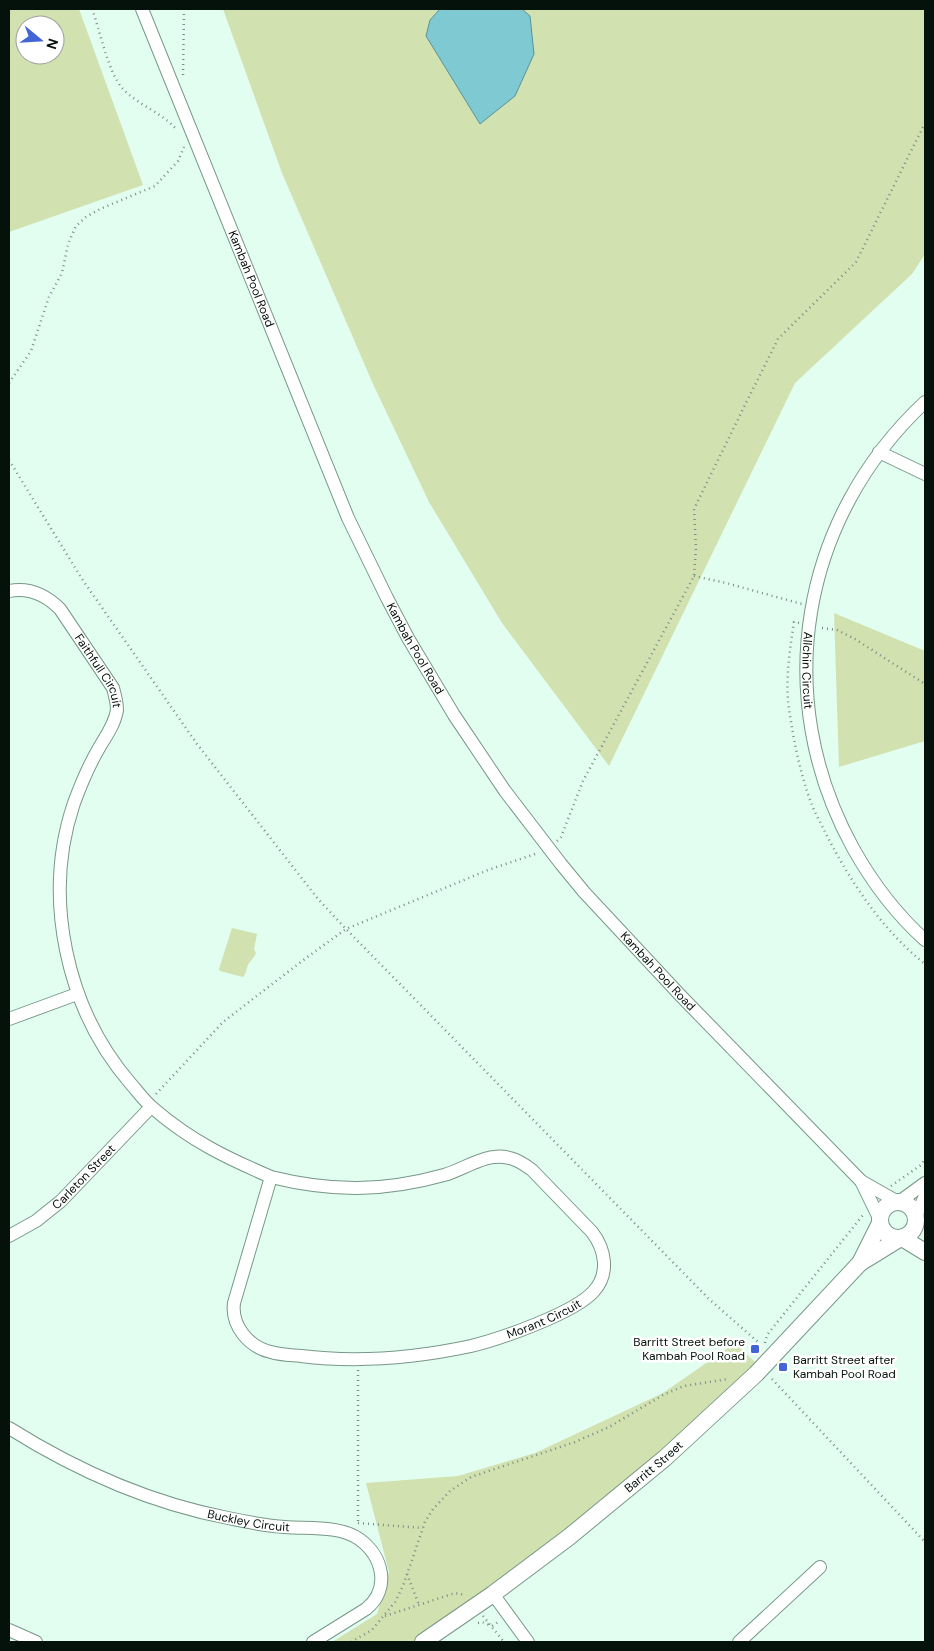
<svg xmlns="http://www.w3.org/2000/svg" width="934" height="1651" font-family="'DM Sans',sans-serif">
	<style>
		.green { fill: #d1e1b0; fill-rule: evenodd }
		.water { fill: #7fc9d2; stroke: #5a9296 }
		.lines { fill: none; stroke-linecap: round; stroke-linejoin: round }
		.minor-casing { stroke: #779888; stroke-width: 14 }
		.tertiary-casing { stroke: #779888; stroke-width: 18 }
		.path { stroke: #798e84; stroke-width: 2.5; stroke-dasharray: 1 4; stroke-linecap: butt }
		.minor { stroke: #fff; stroke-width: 12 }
		.tertiary { stroke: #fff; stroke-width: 16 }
		.poi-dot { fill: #4264d6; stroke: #fff; stroke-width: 2 }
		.labels { text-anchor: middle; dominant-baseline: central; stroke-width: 5; stroke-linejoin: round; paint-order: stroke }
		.street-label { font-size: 12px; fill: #05110b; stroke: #fff }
		.poi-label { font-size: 12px; fill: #05110b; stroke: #fff; text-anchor: end }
	</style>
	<rect width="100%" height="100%" fill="#e2fef0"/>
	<!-- green -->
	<path class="green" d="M9 9H79L143 185 9 232ZM25 25H55V55H25Z
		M223 9H925V254L912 274 795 383 609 766 502 623 429 502 373 384 282 173Z
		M834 613 925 651V741L839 767Z
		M232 928 257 934 254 949 256 953C254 958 252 959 249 963 246 968 247 973 243 977L220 971 219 969Z
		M735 1343 757 1364 644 1470 490 1591 415 1642H332L377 1614 389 1572 366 1483 458 1476 535 1453 663 1393Z"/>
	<!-- water -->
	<path class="water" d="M440 9H522L530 16 534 54 515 96 480 124 426 36 430 20Z"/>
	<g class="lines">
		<!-- minor casing -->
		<g class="minor-casing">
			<g id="minor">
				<path id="s1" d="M142 9 348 518 387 598 408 638 454 715 505 791 561 864 584 892 680 995 861 1181 898 1202"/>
				<path id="s2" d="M925 402C800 519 770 697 853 848 872 882 896 914 925 940"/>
				<path d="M879 452 925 474"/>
				<path id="s3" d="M9 591C29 587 45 594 60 609L113 688C115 695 117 703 117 710 115 724 106 736 99 748 89 765 81 784 74 803 42 897 66 1009 131 1084 138 1092 145 1102 154 1109 191 1141 227 1158 271 1177L234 1303C231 1326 249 1347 271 1352 281 1355 291 1355 301 1356 358 1363 415 1358 471 1346 500 1339 575 1313 594 1291 610 1273 605 1249 592 1232L532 1170C520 1161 509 1155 494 1157 479 1158 459 1171 444 1175 383 1192 332 1192 271 1177"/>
				<path d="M9 1019 77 994"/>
				<path d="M861 1181 880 1220"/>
				<path d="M899 1202 925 1183"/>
				<path d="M916 1216 925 1196"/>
				<path id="s4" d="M9 1236 36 1221 61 1201 151 1107"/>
				<path id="s5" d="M9 1428C76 1470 150 1503 228 1518 247 1522 266 1526 285 1527 307 1529 339 1525 359 1539 383 1556 391 1589 366 1609L313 1642"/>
				<path d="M493 1594 528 1642"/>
				<path d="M9 1630 36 1642"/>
				<path d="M739 1642 820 1567"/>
			</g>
		</g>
		<!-- tertiary casing -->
		<g class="tertiary-casing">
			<g id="tertiary">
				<circle cx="898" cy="1220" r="18"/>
				<path d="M902 1238 925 1252"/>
				<path d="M860 1263 880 1223"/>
				<path id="s6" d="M423 1642 493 1594 569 1537 665 1458 756 1374 860 1263 899 1239"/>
			</g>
		</g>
		<!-- path -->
		<path class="path" d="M92 9C100 30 108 73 123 89 138 105 161 112 176 129
			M183 75 184 9
			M9 383 31 351 49 297 62 273 68 244 76 226 86 217 100 209 155 186 178 161 184 147
			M9 460 82 579 197 744 318 899 346 929 709 1299 758 1342 760 1351
			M694 576 726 583 802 604
			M799 623 794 622C790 648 786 675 788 701 792 733 800 775 812 805 815 814 821 823 825 832 850 881 882 930 925 964
			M822 628 837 630 855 639 925 684
			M557 841 561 837 583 781 694 576 696 548 694 509 741 413 778 339 856 262 925 123
			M156 1094 223 1022 306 958 346 929 488 870 538 853
			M891 1186 921 1165 925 1159
			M765 1343 767 1335 863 1215
			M358 1370V1525
			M772 1379 925 1542
			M358 1523 423 1528
			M407 1574 419 1605
			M385 1616 455 1593 466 1595
			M483 1616 504 1642
			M478 1623 482 1622 492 1626 500 1621
			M351 1642 372 1630 395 1602 403 1586 425 1522 433 1509 450 1491 471 1477 575 1442 609 1427 663 1395 684 1386 728 1379"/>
		<!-- minor -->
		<use href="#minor" class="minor"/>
		<!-- tertiary -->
		<use href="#tertiary" class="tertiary"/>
	</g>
	<!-- markers -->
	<g class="poi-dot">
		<rect x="750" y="1344" width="10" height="10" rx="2.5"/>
		<rect x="778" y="1362" width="10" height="10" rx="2.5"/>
	</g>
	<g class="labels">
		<!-- street labels -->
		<g class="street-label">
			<text stroke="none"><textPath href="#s1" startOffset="291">Kambah Pool Road</textPath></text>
			<text stroke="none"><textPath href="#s1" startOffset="696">Kambah Pool Road</textPath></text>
			<text stroke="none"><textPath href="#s2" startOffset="302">Allchin Circuit</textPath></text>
			<text stroke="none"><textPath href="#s3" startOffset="130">Faithfull Circuit</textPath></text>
			<text stroke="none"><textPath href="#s1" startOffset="1101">Kambah Pool Road</textPath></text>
			<text stroke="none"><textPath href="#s4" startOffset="96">Carleton Street</textPath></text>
			<text stroke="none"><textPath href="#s3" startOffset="1224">Morant Circuit</textPath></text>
			<text stroke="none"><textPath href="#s6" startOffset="290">Barritt Street</textPath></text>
			<text stroke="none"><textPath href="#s5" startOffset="259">Buckley Circuit</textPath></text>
		</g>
		<!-- poi labels -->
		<g class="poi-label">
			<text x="745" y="1342">Barritt Street before<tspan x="745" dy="14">Kambah Pool Road</tspan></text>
			<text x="793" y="1360" text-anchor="start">Barritt Street after<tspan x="793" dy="14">Kambah Pool Road</tspan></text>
		</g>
	</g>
	<!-- border -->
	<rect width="934" height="1651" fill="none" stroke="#05110b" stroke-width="20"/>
	<!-- north arrow -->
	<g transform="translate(40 40) rotate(108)"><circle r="24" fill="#ffffff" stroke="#9ba09d"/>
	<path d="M0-4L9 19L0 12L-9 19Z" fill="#4264d6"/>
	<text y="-8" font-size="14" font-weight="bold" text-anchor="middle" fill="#05110b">N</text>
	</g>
</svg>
